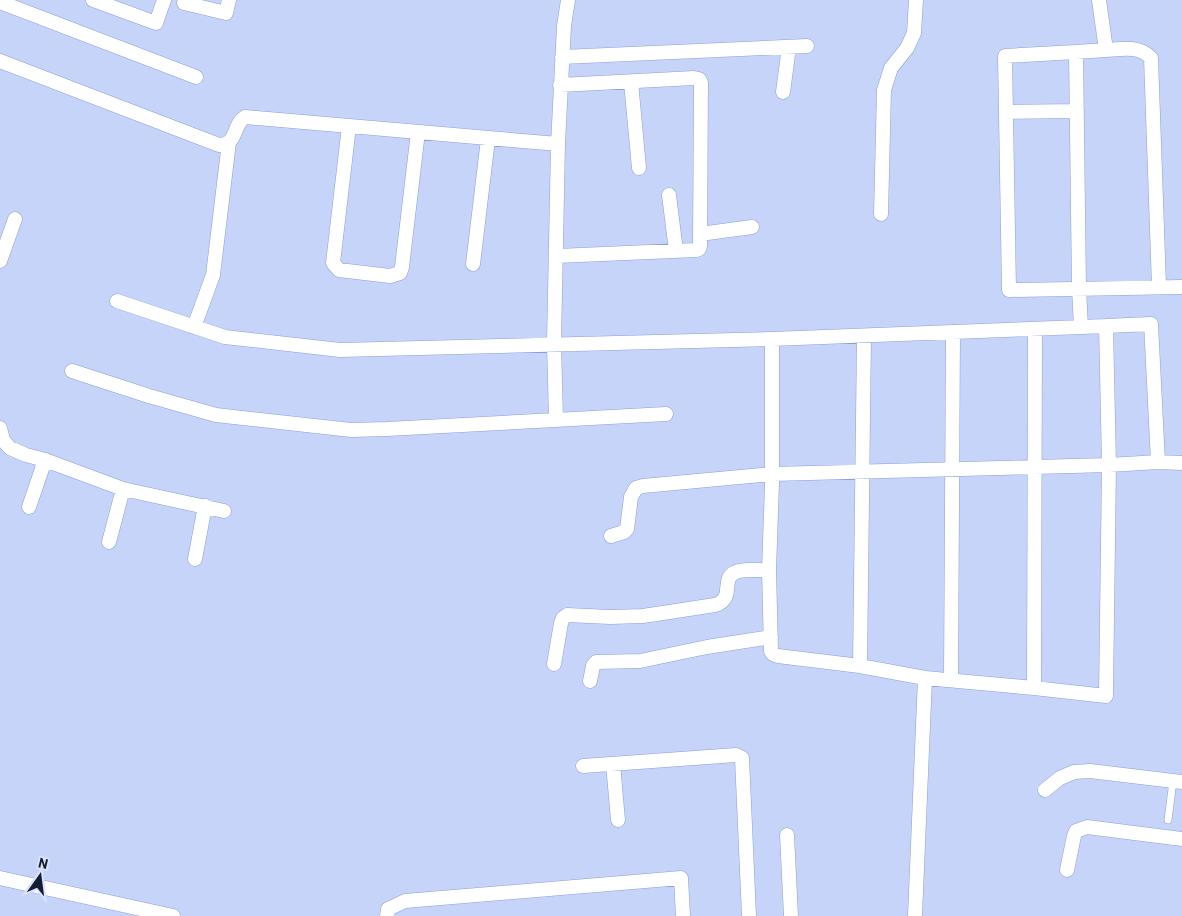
<svg xmlns="http://www.w3.org/2000/svg" width="1182" height="916" font-family="Barlow,sans-serif">
	<style>
		.lines { fill: none; stroke-linecap: round; stroke-linejoin: round }
		.lane-casing { stroke: #8aa0da; stroke-width: 8 }
		.street-casing { stroke: #8aa0da; stroke-width: 15 }
		.lane { stroke: #fff; stroke-width: 7 }
		.street { stroke: #fff; stroke-width: 14 }
	</style>
	<rect width="100%" height="100%" fill="#c6d4f9"/>
	<g class="lines">
		<!-- lane casing -->
		<g class="lane-casing">
			<path id="lane" d="M1168 820 1173 781"/>
		</g>
		<!-- street casing -->
		<g class="street-casing">
			<path id="street" d="M93 0 156 23 164 0
				M0 2 196 77
				M184 3 226 13 229 0
				M1106 50C1122 49 1139 45 1151 58L1159 286
				M1076 52 1005 56 1009 290 1182 287
				M562 57 807 46
				M0 61 219 145C238 145 232 125 245 117L558 144
				M631 82 639 168
				M783 92 789 47
				M1006 112 1077 111
				M349 126 333 263 339 270 390 276 400 273 402 267 418 132
				M669 195 676 251
				M881 214 884 90 891 68 907 48 914 33 916 0
				M700 234 752 227
				M557 256 696 250 699 249 700 246 701 83 699 79 694 78 560 85
				M0 261 15 219
				M473 264 488 139
				M117 301 225 337 340 350 772 339 1081 327
				M1106 326 1151 324 1158 462
				M194 327 213 275 229 142
				M772 339V484L769 570 771 651 773 654 778 656 860 666 925 678
				M72 371 149 396 216 415 351 430 387 429 666 414
				M556 419 554 343 558 144 564 26 568 0
				M0 428 3 440 10 448 26 455 45 460 123 489 224 511
				M29 507 45 460
				M611 536 624 532 627 529 631 497 636 488 643 486 772 474 1109 465 1158 462 1182 463
				M109 542 123 489
				M195 559 205 506
				M554 664 561 623 563 618 567 615 610 617 643 616 715 605C735 599 721 580 734 573 742 568 759 571 769 570
				M860 666 864 336
				M951 680 953 332
				M590 681 593 666 596 662 640 661 707 647 771 637
				M1034 688 1035 330
				M613 764 618 820
				M583 766 736 755 742 758 749 916
				M1045 790 1060 778 1074 772 1090 771 1182 782
				M787 835 791 916
				M1067 870 1074 836 1076 831 1087 827 1182 839
				M0 878 173 916
				M387 916 388 909 405 901 681 878 683 916
				M915 916 925 678 1034 688 1106 696 1109 465 1106 326 1081 327 1079 288 1076 52 1106 50 1099 0"/>
		</g>
		<!-- lane -->
		<use href="#lane" class="lane"/>
		<!-- street -->
		<use href="#street" class="street"/>
	</g>
	<!-- north arrow -->
	<g transform="translate(40 876) rotate(14)" stroke="#d8e2fa" stroke-width="4" paint-order="stroke">
	<path d="M0-4L9 19L0 12L-9 19Z" fill="#151d33"/>
	<text y="-8" font-size="14" font-weight="bold" text-anchor="middle" fill="#151d33">N</text>
	</g>
</svg>
